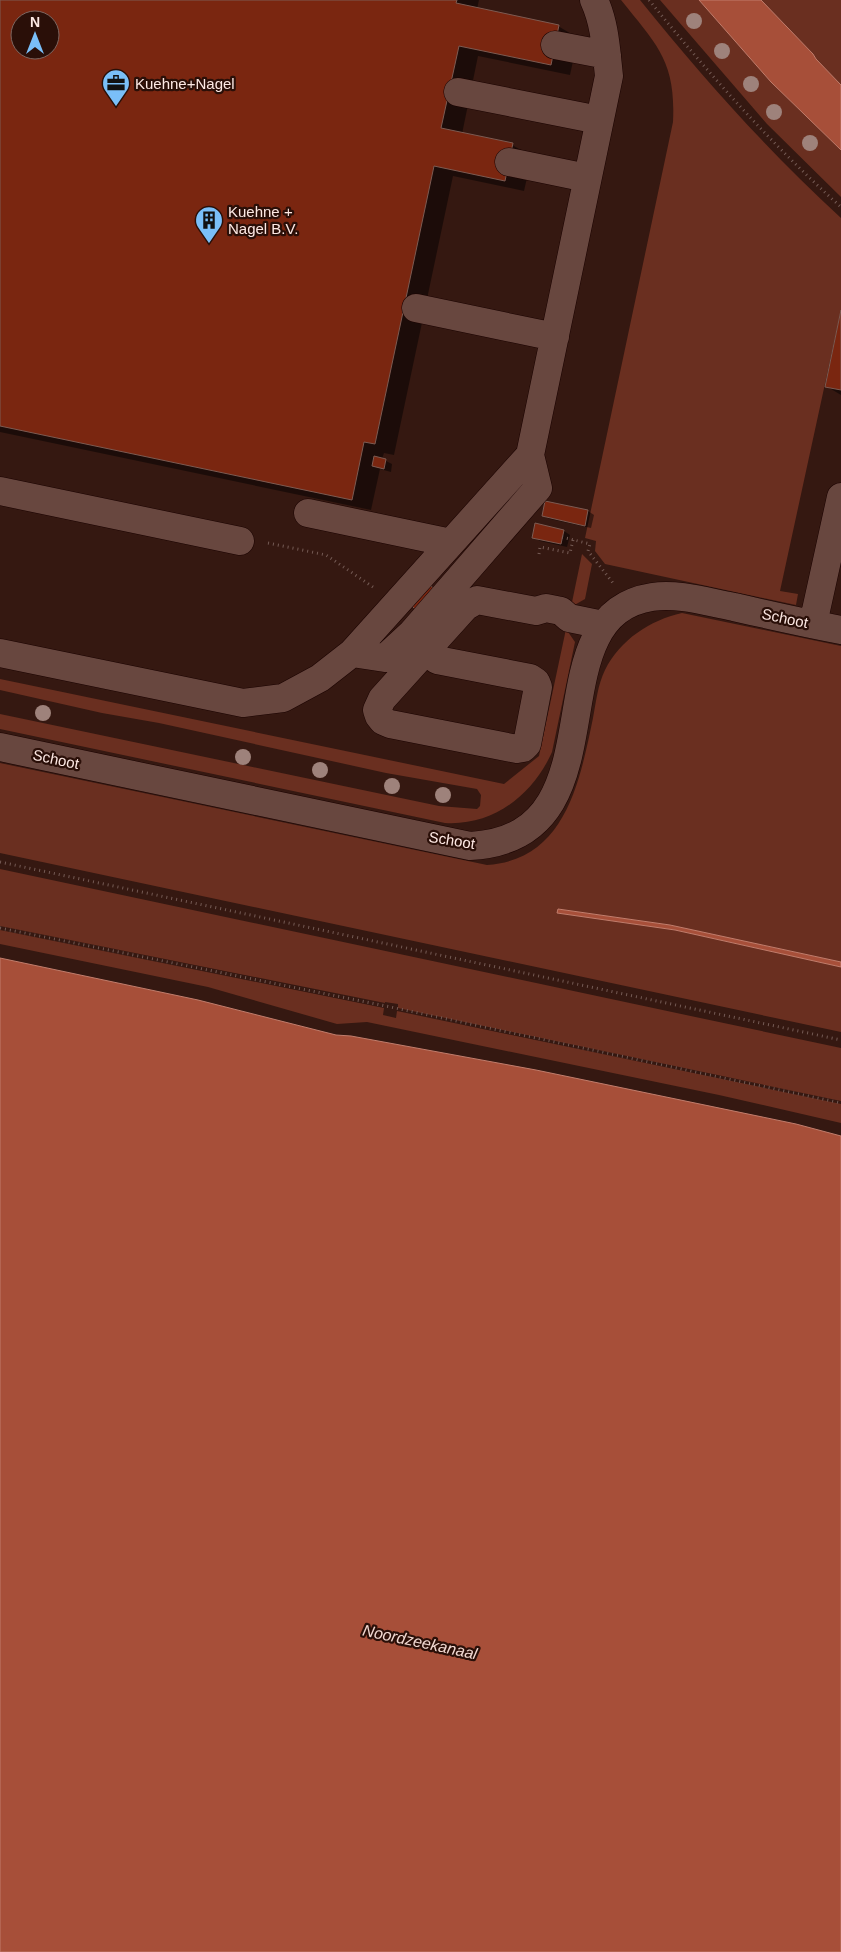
<svg xmlns="http://www.w3.org/2000/svg" width="841" height="1952" font-family="Helvetica,sans-serif">
	<style>
		.green { fill: #6a2f20 }
		.water { fill: #a74f39; stroke: #c17d6c }
		.shadow { fill: #0007; fill-rule: evenodd }
		.building { fill: #7a2610; stroke: #7d5b52; fill-rule: evenodd }
		.lines { fill: none; stroke-linecap: round; stroke-linejoin: round }
		.minor-casing { stroke: #1b0301; stroke-width: 29 }
		.path { stroke: #755b55; stroke-width: 3; stroke-dasharray: 1 4; stroke-linecap: butt }
		.minor { stroke: #68473f; stroke-width: 28 }
		.tree { fill: #9e827b }
		.labels { text-anchor: middle; dominant-baseline: central; stroke-width: 4.5; stroke-linejoin: round; paint-order: stroke }
		.poi-label { font-size: 15px; fill: #fde8e3; stroke: #2a0f08; text-anchor: start }
		.street-label { font-size: 15px; fill: #fde8e3; stroke: #2a0f08 }
		.water-label { font-size: 16px; font-style: italic; fill: #f1d8d1; stroke: #2a0f08 }
	</style>
	<rect width="100%" height="100%" fill="#351811"/>
	<!-- green -->
	<path class="green" d="M621 0H640C702 77 768 151 841 218V310L780 591 798 594 796 605 605 564 595 551 596 541 585 538 673 122C676 61 657 45 621 0Z
		M660 0H699L771 82 841 150V197L767 124Z
		M761 0H841V85L816 59 813 54Z
		M582 554 592 564 585 599 571 607Z
		M682 613 841 646V962L670 925 558 909 557 913 675 930 841 967V1032L0 853V763L487 865C566 860 580 780 593 718 596 702 598 684 605 670 620 640 650 620 682 613Z
		M566 629 575 642 552 752C533 795 493 826 445 823L0 729V714L439 806 477 809 480 806 481 795 477 789 386 773 159 723 102 713 0 690V679L504 784 539 756Z
		M0 869 841 1048V1101L398 1008V1004L385 1002V1003L0 926Z
		M0 930 384 1008 383 1015 396 1018 397 1011 841 1104V1123L719 1095 367 1022 337 1024 208 987 0 944Z"/>
	<!-- water -->
	<path class="water" d="M699 0H761L813 54 816 59 841 85V150L771 82Z
		M558 909 670 925 841 962V967L675 930 557 913Z
		M0 958 198 1000 336 1035 351 1036 536 1070 796 1124 841 1136V1952H0Z"/>
	<!-- shadow -->
	<path class="shadow" d="M0 0H479L477 9 558 26 578 38 570 75 478 56 462 134 512 145 532 156 524 191 453 176 394 455 384 453 382 459 392 464 391 472 380 469 371 510 0 432ZM20 20H50V50H20Z
		M841 316V395L826 386Z
		M546 503 588 511 594 515 591 528 550 519 543 516Z
		M564 531 570 535 567 547 540 541 533 537Z"/>
	<!-- building -->
	<path class="building" d="M0 0H457L456 3 559 25 551 65 459 46 441 128 513 143 505 181 434 166 375 444 364 442 352 500 0 426ZM20 20H50V50H20Z
		M841 310V390L825 387Z
		M374 456 386 459 384 469 372 466Z
		M545 501 588 510 585 526 542 516Z
		M535 523 564 530 561 544 532 538Z
		M427 583 437 591 418 612 409 603Z"/>
	<g class="lines">
		<!-- minor casing -->
		<g class="minor-casing">
			<path id="minor" d="M555 45 607 55
				M458 92 599 120
				M509 162 587 178
				M416 308 555 337
				M0 491 240 541
				M308 513 451 543
				M813 624 841 497
				M426 650 437 660 530 678 536 682 538 687 527 744 523 748 517 749 390 724 383 721 379 716 377 710 382 699 465 607 477 600 536 611 546 608 561 611 569 618 603 625
				M0 653 243 703 283 698 320 678 352 653 530 455
				M352 653 385 658 412 633 538 488 530 455 609 76C606 49 605 24 594 0
				M0 747 470 846C629 838 528 616 652 597 679 593 707 602 734 607 769 615 805 623 841 630"/>
		</g>
		<!-- path -->
		<path class="path" d="M649 0C708 73 771 144 841 207
			M562 537 590 544 588 551 613 583
			M268 543 326 555 373 587
			M539 554 540 547 570 553 573 540
			M0 862 841 1040
			M0 928 381 1005 841 1103"/>
		<!-- minor -->
		<use href="#minor" class="minor"/>
	</g>
	<!-- trees -->
	<g class="tree">
		<circle cx="694" cy="21" r="8"/>
		<circle cx="722" cy="51" r="8"/>
		<circle cx="751" cy="84" r="8"/>
		<circle cx="774" cy="112" r="8"/>
		<circle cx="810" cy="143" r="8"/>
		<circle cx="43" cy="713" r="8"/>
		<circle cx="243" cy="757" r="8"/>
		<circle cx="320" cy="770" r="8"/>
		<circle cx="392" cy="786" r="8"/>
		<circle cx="443" cy="795" r="8"/>
	</g>
	<!-- icons -->
	<defs>
		<g id="office-pin" transform="scale(1.4375)"><path d="M0 17L-7.5 6A9.5 9.5 0 1 1 7.5 6Z" fill="#7abff8" stroke="#2a0f08"/><path d="M-6-3h4V-5.5h4V-3h4V5H-6ZM-1-4.5V-3h2v-1.5ZM-6 0V1H6V0Z" fill="#111"/></g>
		<g id="building-pin" transform="scale(1.4375)"><path d="M0 17L-7.5 6A9.5 9.5 0 1 1 7.5 6Z" fill="#7abff8" stroke="#2a0f08"/><path d="M-4-6H4V6H1V3H-1V6H-4ZM-2.5-4.3h1.7v1.8h-1.7ZM.8-4.3h1.7v1.8H.8ZM-2.5-1h1.7V.8h-1.7ZM.8-1h1.7V.8H.8Z" fill="#111"/></g>
	</defs>
	<g fill-rule="evenodd">
		<use href="#office-pin" x="116" y="83"/>
		<use href="#building-pin" x="209" y="220"/>
	</g>
	<g class="labels">
		<!-- poi labels -->
		<g class="poi-label">
			<text x="135" y="83">Kuehne+Nagel</text>
			<text x="228" y="211">Kuehne +<tspan x="228" dy="17">Nagel B.V.</tspan></text>
		</g>
		<!-- street labels -->
		<g class="street-label">
			<text transform="translate(785 618) rotate(12)">Schoot</text>
			<text transform="translate(56 759) rotate(12)">Schoot</text>
			<text transform="translate(452 840) rotate(9)">Schoot</text>
		</g>
		<!-- water labels -->
		<g class="water-label">
			<text transform="translate(420 1642) rotate(12)">Noordzeekanaal</text>
		</g>
	</g>
	<!-- north arrow -->
	<g transform="translate(35 35)"><circle r="24" fill="#2a0f08" stroke="#7e6660"/>
	<path d="M0-4L9 19L0 12L-9 19Z" fill="#7abff8"/>
	<text y="-8" font-size="14" font-weight="bold" text-anchor="middle" fill="#fde8e3">N</text>
	</g>
</svg>
